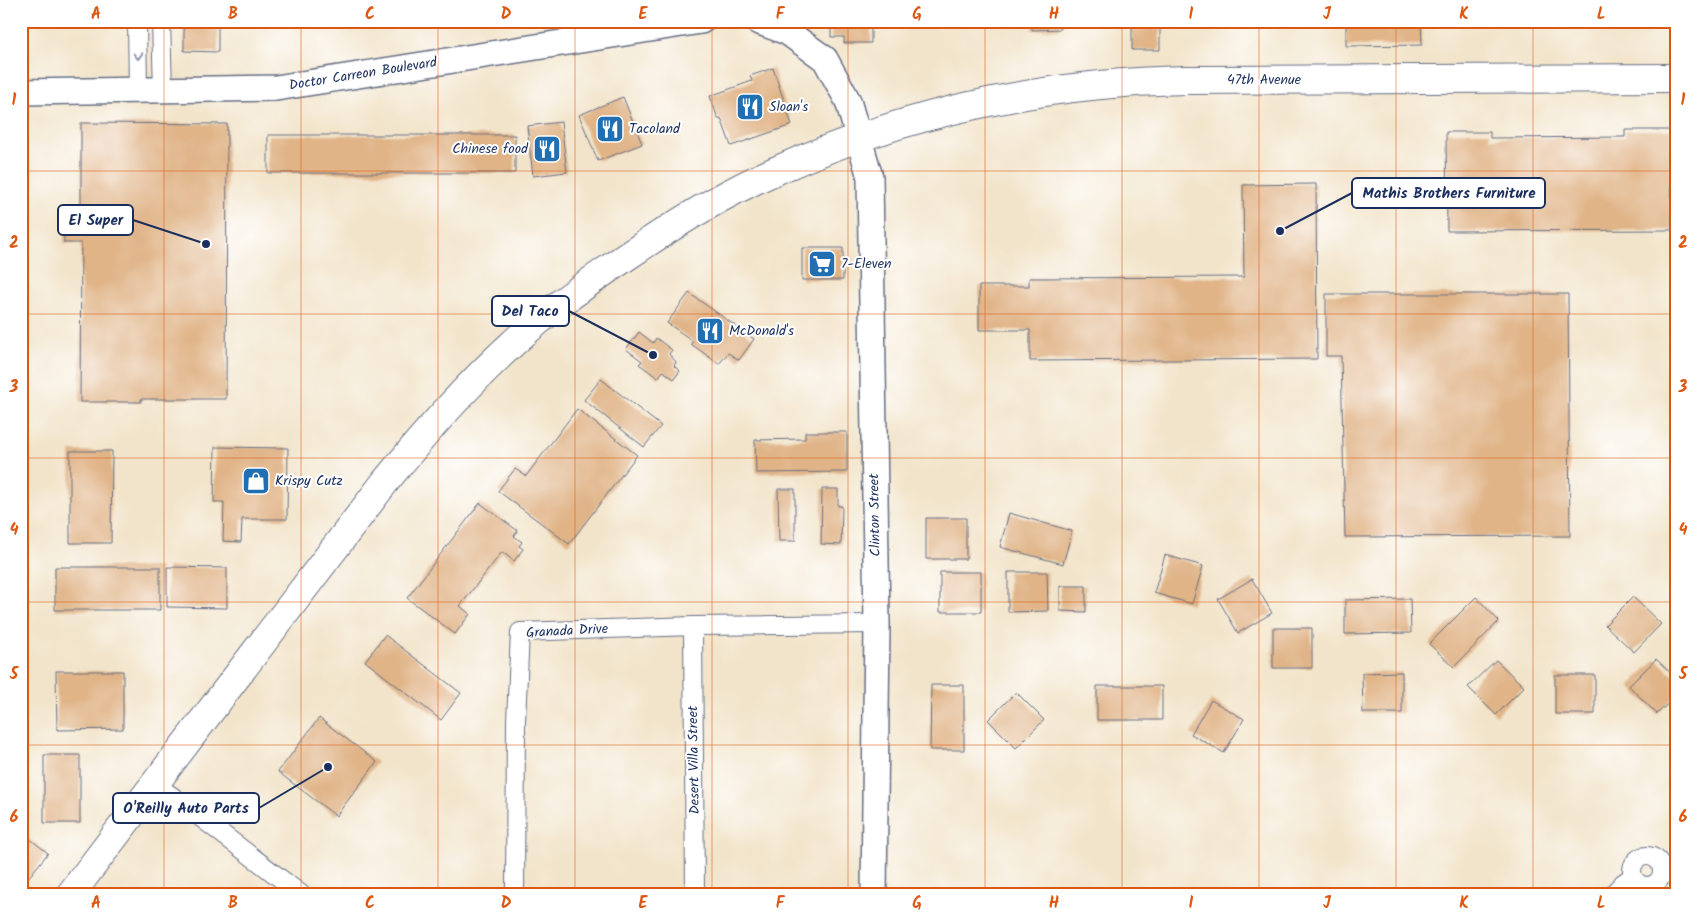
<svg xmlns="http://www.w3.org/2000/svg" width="1697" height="916" font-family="Kalam,sans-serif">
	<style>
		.building { fill: #e0b487 }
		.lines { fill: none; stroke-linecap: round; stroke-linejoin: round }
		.street-casing { stroke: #666e84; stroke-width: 20 }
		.secondary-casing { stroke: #666e84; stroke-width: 28 }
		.primary-casing { stroke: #666e84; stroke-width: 30 }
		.street { stroke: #fff; stroke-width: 18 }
		.secondary { stroke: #fff; stroke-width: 25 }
		.primary { stroke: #fff; stroke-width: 28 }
		.oneway { stroke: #8d97ae }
		.grid { fill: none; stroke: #de5710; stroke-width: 1; stroke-opacity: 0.55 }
		.labels { text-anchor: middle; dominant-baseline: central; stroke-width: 4; stroke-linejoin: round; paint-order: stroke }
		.street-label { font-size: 14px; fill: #1b2f5e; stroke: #fff }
		.poi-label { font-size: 14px; fill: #1b2f5e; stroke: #fff; text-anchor: start }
		.leader { fill: none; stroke: #1b2f5e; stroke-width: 2 }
		.callout-dot { fill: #1b2f5e; stroke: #fff; stroke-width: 2 }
		.callout { fill: #fff; stroke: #1b2f5e; stroke-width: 2 }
		.callout-label { font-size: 15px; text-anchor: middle; font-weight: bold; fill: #1b2f5e }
		.neatline { fill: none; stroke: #de5710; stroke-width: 2 }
		.grid-label { font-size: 16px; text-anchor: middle; font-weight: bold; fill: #de5710 }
	</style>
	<rect width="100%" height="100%" fill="#fff"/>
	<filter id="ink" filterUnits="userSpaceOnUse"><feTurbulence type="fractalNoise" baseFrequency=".02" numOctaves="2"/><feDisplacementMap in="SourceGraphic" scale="10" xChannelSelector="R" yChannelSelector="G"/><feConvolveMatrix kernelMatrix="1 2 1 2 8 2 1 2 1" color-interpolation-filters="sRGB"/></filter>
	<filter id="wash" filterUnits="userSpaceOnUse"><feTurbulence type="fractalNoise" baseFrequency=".0096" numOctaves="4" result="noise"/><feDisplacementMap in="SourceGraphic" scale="20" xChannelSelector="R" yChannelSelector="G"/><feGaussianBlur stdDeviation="1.12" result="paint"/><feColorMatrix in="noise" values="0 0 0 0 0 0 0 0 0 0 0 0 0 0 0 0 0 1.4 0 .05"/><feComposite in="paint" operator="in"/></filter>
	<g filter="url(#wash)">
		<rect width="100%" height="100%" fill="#f2e4ca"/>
		<g id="blocks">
			<!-- building -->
			<path class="building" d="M184 21H218V52L184 51Z
				M831 21H871V43H844V37H831Z
				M1032 21H1061V29L1032 30Z
				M1132 21H1160V50H1132Z
				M1346 21H1421L1422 45 1346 46Z
				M773 68 792 125 731 146 722 121 721 118 718 119 710 96 752 81 750 76Z
				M623 97 642 144 598 161 579 115Z
				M561 122 567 172 533 176 527 126Z
				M81 123 227 124 226 399H141V402H80L81 243H64V224H81Z
				M1625 130H1671L1672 230 1447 231 1446 132H1490V138L1625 137Z
				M268 135H515V173H268Z
				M1316 184 1317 359 1030 361V330H979V286H1029V278L1244 277 1243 185Z
				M802 248H843V280H802Z
				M689 293 754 339 739 360 728 353 719 364 691 344 693 341 667 323Z
				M1326 294H1568L1570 536 1345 537 1341 356H1326Z
				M639 332 653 343 656 338 672 350 669 354 676 362 674 366 680 371 674 379 663 371 658 378 639 364 642 361 626 349Z
				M601 379 661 426 644 447 584 400Z
				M577 409 637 455 569 544 498 491 515 469 526 476Z
				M805 432H847V472L756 473 755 440 805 439Z
				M215 447 288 448 287 519H242L241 542 223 541 224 502H214Z
				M70 451H112L111 543H70Z
				M778 489H795V541H779Z
				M822 489H838V506H842L841 545 821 544Z
				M480 503 518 531 514 536 522 542 519 546 523 549 514 561 502 552 460 606 470 614 455 634 407 598Z
				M1009 513 1072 531 1063 564 1000 547Z
				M926 518H966V559H926Z
				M1165 555 1203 566 1192 604 1154 593Z
				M55 567H160V610H55Z
				M167 567 227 568V608L167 607Z
				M940 572H981V612H940Z
				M1008 572H1047L1048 611 1008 612Z
				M1252 579 1272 613 1238 633 1218 599Z
				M1060 586H1086V612L1060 611Z
				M1476 597 1499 621 1454 667 1429 644Z
				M1633 597 1661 624 1634 652 1605 625Z
				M1410 599 1411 633 1345 634V600Z
				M1273 628H1312V668H1273Z
				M385 635 461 693 441 720 365 661Z
				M1656 659 1676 678V696L1657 714 1629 686Z
				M1496 660 1524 687 1496 715 1468 687Z
				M56 671H123V729L57 730Z
				M1402 672V713H1363L1362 673Z
				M1555 675H1595V714H1555Z
				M931 685H964V750H930Z
				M1097 686H1162V720H1097Z
				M1016 692 1044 720 1016 748 988 720Z
				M1211 700 1244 719 1224 753 1191 734Z
				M319 718 377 762 336 816 278 772Z
				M44 755H80V823H44Z
				M21 832 48 853 21 887Z"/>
		</g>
	</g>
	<g filter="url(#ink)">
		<use href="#blocks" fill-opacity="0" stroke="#666e84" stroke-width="1"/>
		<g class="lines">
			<!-- street casing -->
			<g class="street-casing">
				<path id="street" d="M137 21 138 90
					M161 21 163 90
					M693 626 695 895
					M155 784 183 804 302 895
					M1632 871a15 15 0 1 1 30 0a15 15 0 1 1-30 0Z
					M515 895 516 721 520 632 693 626 877 624
					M1612 895 1623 883 1633 876"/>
			</g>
			<!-- secondary casing -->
			<g class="secondary-casing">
				<path id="secondary" d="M757 21 787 32 825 59 848 101 870 177 877 624 874 895
					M21 92 276 88 701 21"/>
			</g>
			<!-- primary casing -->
			<g class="primary-casing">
				<path id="primary" d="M70 895 385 482C424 434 465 387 511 345 546 312 586 284 626 257 673 225 722 194 775 171 904 113 1044 83 1186 80L1676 78"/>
			</g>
			<!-- street -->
			<use href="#street" class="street"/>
			<!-- secondary -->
			<use href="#secondary" class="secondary"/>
			<!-- primary -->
			<use href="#primary" class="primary"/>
		</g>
		<!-- one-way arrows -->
		<defs><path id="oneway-chevron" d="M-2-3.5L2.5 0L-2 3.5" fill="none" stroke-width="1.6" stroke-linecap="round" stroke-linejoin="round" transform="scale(1.25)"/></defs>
		<use class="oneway" href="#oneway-chevron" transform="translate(138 56) rotate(89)"/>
	</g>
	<!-- grid -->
	<path class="grid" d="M164 21V895M301 21V895M438 21V895M575 21V895M712 21V895M848 21V895M985 21V895M1122 21V895M1259 21V895M1396 21V895M1533 21V895M21 171H1676M21 314H1676M21 458H1676M21 602H1676M21 745H1676"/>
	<!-- icons -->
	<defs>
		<g id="restaurant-square" transform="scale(1.4375)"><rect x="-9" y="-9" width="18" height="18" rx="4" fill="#1f6fb2" stroke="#fff"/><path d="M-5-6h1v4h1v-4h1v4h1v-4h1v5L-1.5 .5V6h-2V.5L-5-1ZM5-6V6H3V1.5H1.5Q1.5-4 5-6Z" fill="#fff"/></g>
		<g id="supermarket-square" transform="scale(1.4375)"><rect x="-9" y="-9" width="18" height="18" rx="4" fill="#1f6fb2" stroke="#fff"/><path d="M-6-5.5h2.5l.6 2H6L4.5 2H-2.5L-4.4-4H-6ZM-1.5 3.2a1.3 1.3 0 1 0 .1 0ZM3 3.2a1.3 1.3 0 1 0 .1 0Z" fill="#fff"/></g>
		<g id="shop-square" transform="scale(1.4375)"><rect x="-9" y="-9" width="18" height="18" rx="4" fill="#1f6fb2" stroke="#fff"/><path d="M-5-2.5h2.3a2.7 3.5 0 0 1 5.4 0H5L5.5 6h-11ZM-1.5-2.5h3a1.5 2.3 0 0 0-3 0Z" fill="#fff"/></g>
	</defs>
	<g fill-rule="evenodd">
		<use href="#restaurant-square" x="750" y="107"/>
		<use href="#restaurant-square" x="610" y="129"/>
		<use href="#restaurant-square" x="547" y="149"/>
		<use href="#supermarket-square" x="822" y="264"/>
		<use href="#restaurant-square" x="710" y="331"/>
		<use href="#shop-square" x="256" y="481"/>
	</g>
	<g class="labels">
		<!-- street labels -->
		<g class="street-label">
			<text transform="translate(363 74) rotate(-9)">Doctor Carreon Boulevard</text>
			<text x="1264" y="80">47th Avenue</text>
			<text transform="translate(875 515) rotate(-91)">Clinton Street</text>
			<text transform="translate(567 631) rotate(-3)">Granada Drive</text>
			<text transform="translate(694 760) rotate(-91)">Desert Villa Street</text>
		</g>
		<!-- poi labels -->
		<g class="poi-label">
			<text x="769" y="107">Sloan's</text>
			<text x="629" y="129">Tacoland</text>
			<text x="528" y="149" text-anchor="end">Chinese food</text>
			<text x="841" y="264">7-Eleven</text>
			<text x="729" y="331">McDonald's</text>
			<text x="275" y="481">Krispy Cutz</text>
		</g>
	</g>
	<!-- callouts -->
	<path class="leader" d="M1280 231L1352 193M206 244L133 220M653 355L569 311M328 767L259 808"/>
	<g class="callout-dot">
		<circle cx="1280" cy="231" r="5"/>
		<circle cx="206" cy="244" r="5"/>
		<circle cx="653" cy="355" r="5"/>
		<circle cx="328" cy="767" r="5"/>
	</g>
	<g class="callout">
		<rect x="1352" y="178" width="193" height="30" rx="5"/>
		<rect x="58" y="205" width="75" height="30" rx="5"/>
		<rect x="492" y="296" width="77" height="30" rx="5"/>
		<rect x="113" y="793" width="146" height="30" rx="5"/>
	</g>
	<g class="callout-label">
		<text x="1449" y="198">Mathis Brothers Furniture</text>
		<text x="96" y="225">El Super</text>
		<text x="530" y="316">Del Taco</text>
		<text x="186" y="813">O'Reilly Auto Parts</text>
	</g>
	<!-- margin -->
	<rect width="1697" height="916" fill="none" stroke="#fff" stroke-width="55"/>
	<rect x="28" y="28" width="1642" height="860" class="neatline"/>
	<g class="grid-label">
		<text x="96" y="19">A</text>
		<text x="233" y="19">B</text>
		<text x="370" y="19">C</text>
		<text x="506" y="19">D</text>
		<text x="643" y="19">E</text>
		<text x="780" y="19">F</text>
		<text x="917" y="19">G</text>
		<text x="1054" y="19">H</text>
		<text x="1191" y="19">I</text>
		<text x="1327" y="19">J</text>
		<text x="1464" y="19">K</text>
		<text x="1601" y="19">L</text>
		<text x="14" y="105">1</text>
		<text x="1683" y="105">1</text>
		<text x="14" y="248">2</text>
		<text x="1683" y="248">2</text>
		<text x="14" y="392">3</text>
		<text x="1683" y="392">3</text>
		<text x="14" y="535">4</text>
		<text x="1683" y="535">4</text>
		<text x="14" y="679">5</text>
		<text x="1683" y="679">5</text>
		<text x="14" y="822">6</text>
		<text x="1683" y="822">6</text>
		<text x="96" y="908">A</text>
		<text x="233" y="908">B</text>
		<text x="370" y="908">C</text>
		<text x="506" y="908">D</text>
		<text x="643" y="908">E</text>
		<text x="780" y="908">F</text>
		<text x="917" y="908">G</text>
		<text x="1054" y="908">H</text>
		<text x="1191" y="908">I</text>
		<text x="1327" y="908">J</text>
		<text x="1464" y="908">K</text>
		<text x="1601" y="908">L</text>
	</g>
</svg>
